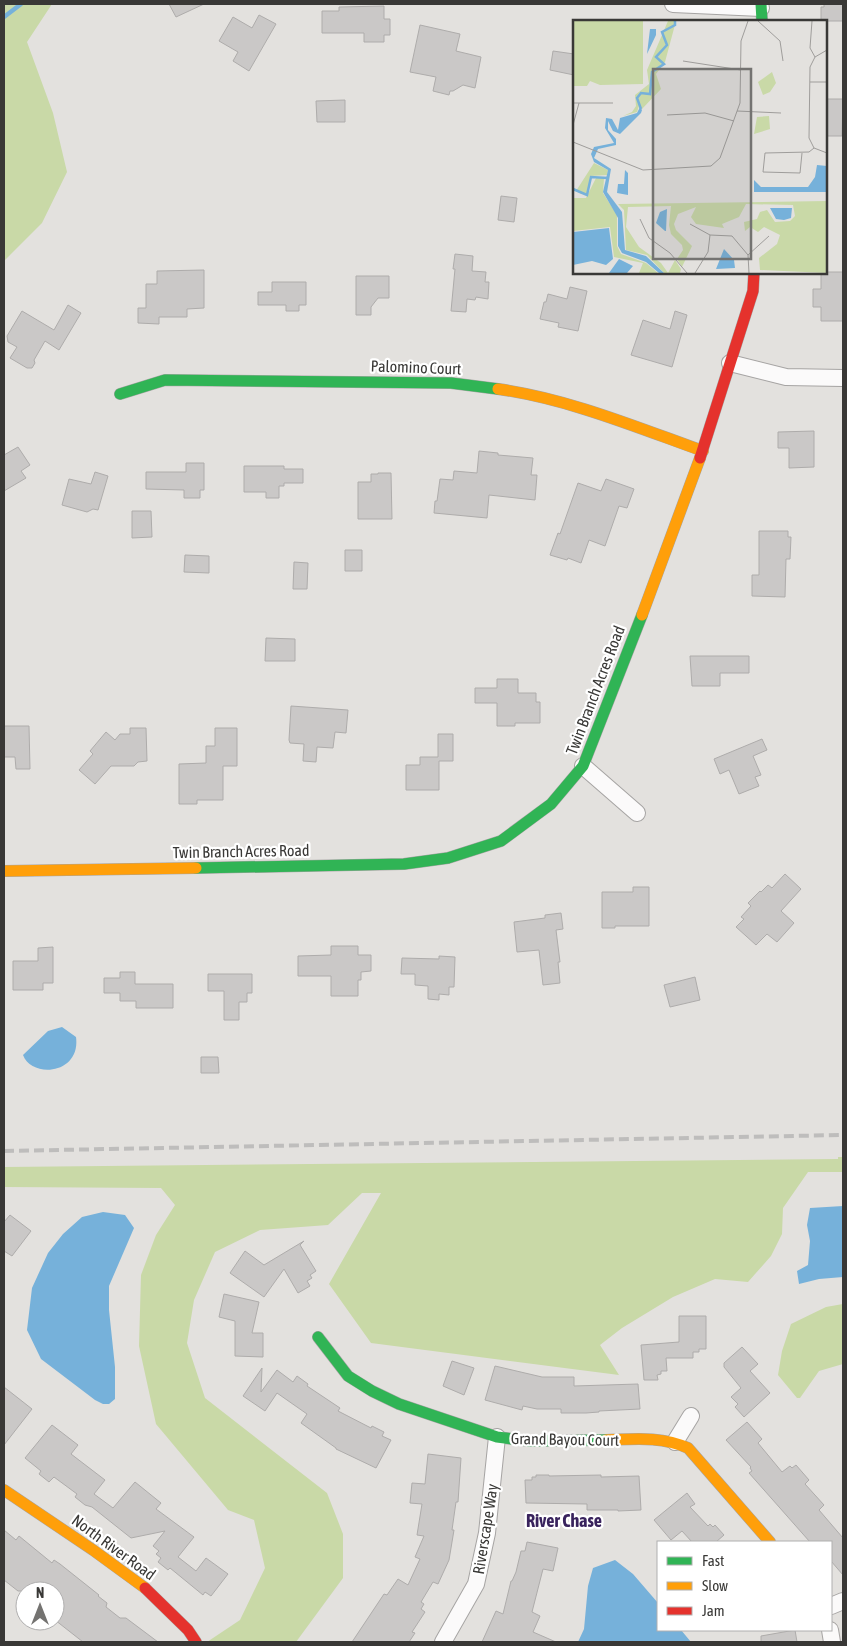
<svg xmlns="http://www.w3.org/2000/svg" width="847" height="1646" font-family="'Asap Condensed',sans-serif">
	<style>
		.green { fill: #c9d9a7 }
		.water { fill: #76b1da }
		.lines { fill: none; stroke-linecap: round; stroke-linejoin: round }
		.stream { stroke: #76b1da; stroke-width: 4.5 }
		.building { fill: #cac8c7; stroke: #aeacab }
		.street-casing { stroke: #a6a4a3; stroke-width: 18 }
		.fast-casing { stroke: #a6a4a3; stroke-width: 12 }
		.slow-casing { stroke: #a6a4a3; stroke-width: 12 }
		.jam-casing { stroke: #a6a4a3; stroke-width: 12 }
		.street { stroke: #fbfafa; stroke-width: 16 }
		.fast { stroke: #30b455; stroke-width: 11 }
		.slow { stroke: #ff9f0a; stroke-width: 11 }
		.jam { stroke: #e5322d; stroke-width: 11 }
		.rail { stroke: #bebdbc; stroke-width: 4; stroke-dasharray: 10 5; stroke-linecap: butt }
		.labels { text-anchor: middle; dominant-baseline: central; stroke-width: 4.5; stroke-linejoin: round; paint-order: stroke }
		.street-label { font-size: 16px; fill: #393836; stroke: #fff }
		.neighbourhood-label { font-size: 18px; font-weight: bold; fill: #39235d; stroke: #fff }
		.inset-river { fill: none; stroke: #76b1da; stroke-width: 2.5 }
		.inset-road { fill: none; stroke: #9f9d9b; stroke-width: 1 }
		.view { fill: #747371; fill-opacity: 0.15; stroke: #747371; stroke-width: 2.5 }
		.inset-edge { fill: none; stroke: #393836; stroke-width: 2.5 }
	</style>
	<rect width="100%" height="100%" fill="#e3e1de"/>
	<!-- green -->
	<path class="green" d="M4 4H52L27 42 53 113 67 172 42 223 4 261Z
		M838 1157H843V1172H808L783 1208 782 1234 771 1256 748 1282 715 1279 673 1297 622 1328 600 1345 619 1375 371 1343 329 1284 381 1193H362L328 1225 260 1230 215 1252 194 1300 187 1343 205 1398 327 1493 343 1534V1578L296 1642H207L240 1620 265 1568 254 1520 228 1510 156 1424 139 1346 141 1275 156 1235 175 1205 161 1188 4 1187V1167L838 1159Z
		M843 1304V1364L819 1371 800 1398H797L778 1375 782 1351 791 1324 826 1307Z"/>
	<!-- water -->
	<path class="water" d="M62 1027 76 1037C81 1074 32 1079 23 1055L48 1031Z
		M843 1206V1277L819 1279 799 1284 797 1271 808 1265 810 1241 807 1225 810 1208Z
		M103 1212 125 1215 134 1228 109 1286V1310L115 1367V1399L109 1404H103L95 1400 41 1359 27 1330 32 1288 48 1253 63 1234 82 1217Z
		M615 1560 633 1574 658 1603V1630H681L691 1642H578L584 1629 588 1586 593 1568Z"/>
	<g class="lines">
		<!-- stream -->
		<path class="stream" d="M4 17 21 4"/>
	</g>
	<!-- building -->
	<path class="building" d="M169 4H204L176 17Z
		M824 4H843V21H821V7H824Z
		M384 6V19H390V35H384V42H364V33H322V11H339V7Z
		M259 15 276 24 249 71 233 61 238 52 219 41 233 17 252 28Z
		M420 25 460 34 456 51 481 57 475 88 463 85 453 91H450L449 95 433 91 436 77 410 72Z
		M553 51 574 54V75L550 70Z
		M826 99H843L842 136H826Z
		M345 100V122H317L316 101Z
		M501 196 517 198 514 222 498 220Z
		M455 254 473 256 472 271 486 272 485 282H489L488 299 476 297 475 300 467 299 466 312 451 311 455 269H453Z
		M204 270V308L187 309V317H159V324L138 323V308H146V284H157V271Z
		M821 272H843V321H821V307H813V289H821Z
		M356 276H389V298H378L371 307V315H356Z
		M272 282H306V305H299V311H286V305H258V292H272Z
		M570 287 587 291 578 331 558 327 559 323 540 319 544 302H546L548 294 567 299Z
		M68 305 81 313 59 350 45 341 34 360 35 363 32 368H27L10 358 17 347 8 342 7 336 22 311 54 330Z
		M675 311 687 315 672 367 631 355 643 320 670 329Z
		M814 431V467L789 468V448H778V432Z
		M18 447 30 465 21 471 26 478 4 491V455Z
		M479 451 498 453V455L533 458 531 475H537L535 500 489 495 487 518 434 513 435 501H437L440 479 453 480 454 471 477 473Z
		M186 463H204V490H200V498H184V490L146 489V472H186Z
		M244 466H284V469H303V483H284V486H279V498H266V492H244Z
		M95 472 108 476 98 510 93 509 87 512 62 505 69 479 91 484Z
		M378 473H391L392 519H358V482H371V474H378Z
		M606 479 634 489 627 508 619 506 605 546 589 540 581 563 568 558 567 560 550 555 558 533 560 534 578 483 601 491Z
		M132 511H151L152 537 132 538Z
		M759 531H788V537H791L790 559H786L785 597 752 596V575H759Z
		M345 550H362V571H345Z
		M185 555 209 556V573L184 572Z
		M294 562 308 563 307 589H293Z
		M266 638 295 639V661H265Z
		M690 656H749V673H720V686H692Z
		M497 679H518V693H536V702H540V723H515V726H497V703H475V688H497Z
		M291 706 348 710 346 733 335 732 333 748 317 747 316 762 303 761 304 744 290 743 289 740Z
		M4 726H29L30 769H16L15 757H4Z
		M130 728H146L147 761 138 762 134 766H111L95 784 79 770 93 754 90 751 106 732 115 740 120 734H130Z
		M215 728H237V766H223V800H197V804H179V764L206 763V746H215Z
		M438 734H453V761H439V790H406V765H420V757H438Z
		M762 739 767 750 753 756 761 775 755 777 759 786 739 794 729 770 720 774 714 759Z
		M785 874 801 889 781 911 794 923 777 942 767 934 756 945 736 927 744 919 741 917 751 906 748 903 760 891 761 892 768 885 772 888Z
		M633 887H649V926H615V928H602V892H633Z
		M561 913 563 929 556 930 560 962H558L560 983 543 985 539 950 517 952 514 922 545 918V915Z
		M331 946H358V955H371V971L361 972V980H358V996H331V976H298V956L331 955Z
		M53 947V983H43V990H13V961H38V948Z
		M439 956 455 957 454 987H449V995L439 994V1000L428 999V986L415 985V974H401L402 958 439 959Z
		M120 972H135V984H173V1008H136V1001H120V993H104V978H120Z
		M208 974H252V993H247V1002H239V1020H224V991H208Z
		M695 977 700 1000 670 1007 664 985Z
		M201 1057H218L219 1073H201Z
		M10 1215 31 1231 12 1256 4 1251V1222Z
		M304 1241 300 1245 316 1271 310 1275 312 1278 307 1281 310 1286 298 1293 284 1269 264 1297 230 1273 245 1251 264 1265Z
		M224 1294 259 1302 252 1333H263V1357L235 1356V1321L219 1317Z
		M679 1316H706V1349H699V1352H693V1358H666L667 1371H661V1374L657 1375 658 1380H644L641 1345 679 1342Z
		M742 1347 758 1364 750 1371 770 1393 744 1417 735 1407 738 1404 731 1397 741 1388 724 1367V1363Z
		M452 1361 474 1368 464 1395 443 1386Z
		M495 1366 542 1377H574V1386L638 1384 640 1409 599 1411V1412L586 1413H561V1409H537L523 1406 522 1410 485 1400Z
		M262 1368 261 1392 277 1370 293 1382 297 1376 308 1384 307 1386 340 1408 338 1411 371 1428 372 1426 384 1432 382 1436 391 1440 376 1468 336 1449V1448L301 1423 307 1414 277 1393 265 1411 243 1396Z
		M4 1387 32 1409 4 1445Z
		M747 1422 762 1439 758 1443 782 1472 790 1466 792 1468 796 1465 809 1480 805 1484 824 1505 819 1510 843 1538V1575L831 1561V1542H810L749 1473 752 1471 750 1468 751 1467 726 1440Z
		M52 1425 78 1445 71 1454 105 1480 94 1494 113 1508 135 1482 161 1503 156 1509 194 1537 178 1557 196 1571 206 1558 228 1574 211 1596 205 1592 203 1595 170 1568 168 1570 158 1562 161 1558 156 1554 159 1551 153 1546 165 1531 131 1538 92 1507 85 1505 75 1497 77 1494 54 1477 49 1482 39 1474 41 1471 25 1458Z
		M428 1454 461 1458 458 1502H456L452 1530H454L449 1560 438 1584 433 1582 421 1602 424 1604 421 1609 425 1612 412 1632 415 1633 409 1642H352L384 1594 387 1595 398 1579 408 1585 420 1559 415 1557 424 1536 417 1535 422 1504 410 1503 412 1483 425 1484Z
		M536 1475H549V1476L601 1475V1477L639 1476 641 1510 618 1511V1510H587V1504L526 1503 525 1480H532V1477H536Z
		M687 1493 695 1504 690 1507 708 1526 710 1524 713 1527 715 1525 724 1535 716 1542H692L682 1531 671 1540 654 1520Z
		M4 1530 16 1540 19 1536 52 1563 54 1560 60 1564 99 1595 98 1596 107 1603 106 1607 120 1618H126L158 1642H83L55 1620V1591H18L4 1580Z
		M527 1542 558 1548 553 1571 543 1569 532 1612 540 1616 533 1632 556 1642H482L496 1611 503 1614 511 1581H512L516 1572 521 1551H525Z
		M795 1630 797 1642H761V1636Z"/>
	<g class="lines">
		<!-- street casing -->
		<g class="street-casing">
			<path id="street" d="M673 4 761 8
				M730 363 786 377 843 378
				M583 766 637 813
				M675 1442 691 1416
				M831 1606 843 1601
				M830 1630 832 1642
				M443 1642 476 1584 487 1533 497 1437"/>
		</g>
		<!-- fast casing -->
		<g class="fast-casing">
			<path id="fast" d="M761 4 762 21
				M120 394 165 380 451 383 498 389
				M196 868 404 864 448 858 501 841 551 804 583 766 642 615
				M318 1337 348 1376 372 1391 399 1404 497 1437 529 1441 606 1440"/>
		</g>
		<!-- slow casing -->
		<g class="slow-casing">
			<path id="slow" d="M498 389C569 399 636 427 703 451
				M642 615 700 458
				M4 871 196 868
				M606 1440C634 1439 662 1436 688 1448L770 1542
				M4 1490 93 1550 145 1588"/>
		</g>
		<!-- jam casing -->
		<g class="jam-casing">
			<path id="jam" d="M700 458 753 291 754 272
				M145 1588 188 1630 196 1642"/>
		</g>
		<!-- street -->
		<use href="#street" class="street"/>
		<!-- fast -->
		<use href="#fast" class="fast"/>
		<!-- slow -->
		<use href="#slow" class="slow"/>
		<!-- jam -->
		<use href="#jam" class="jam"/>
		<!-- rail -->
		<path class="rail" d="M4 1151 843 1135"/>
	</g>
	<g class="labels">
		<!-- street labels -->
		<g class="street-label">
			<text transform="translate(416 367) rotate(2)">Palomino Court</text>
			<text transform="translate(595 690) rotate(-69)">Twin Branch Acres Road</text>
			<text transform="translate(241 851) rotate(-1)">Twin Branch Acres Road</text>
			<text transform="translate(565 1439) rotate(1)">Grand Bayou Court</text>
			<text transform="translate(485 1529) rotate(-81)">Riverscape Way</text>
			<text transform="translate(114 1547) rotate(36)">North River Road</text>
		</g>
		<!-- neighbourhood labels -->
		<g class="neighbourhood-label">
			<text x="564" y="1520">River Chase</text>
		</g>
	</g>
	<!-- overview -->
	<g transform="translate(573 20)">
		<rect width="254" height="254" fill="#e3e1de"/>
		<path d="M0 1H70V64L27 65 17 61 14 66H0ZM95 1H103L92 42 83 54 88 69 69 89 66 86 64 92 50 96 59 92 63 86 62 75 76 64 74 50ZM199 52 203 63 197 72 190 75 185 62ZM196 96 197 109 181 114 184 97ZM21 143 35 150 34 155 17 156 15 174H8L3 171ZM23 158H31L30 173 44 195V226L48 234 73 243 85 253H66L70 243 41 237 37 207 0 211V178H13ZM254 181V253L187 250 186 238 204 224 207 215 191 207 185 212 177 207 172 211 171 202 184 199 187 192 194 190 202 202 217 201 222 196 220 185 173 184 166 197 149 204 151 208 123 204 118 197 123 187 105 194 101 204 103 210 119 226 109 247 104 239 110 230 109 225 98 214 96 205 98 186 55 187 53 207 66 227 88 243 95 253 102 240 108 249 107 253H91L74 235 53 230 51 190 45 184Z" fill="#c9d9a7"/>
		<path d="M77 9H83V15L74 34ZM67 87 69 90 68 93 47 114 40 111 35 101V110L43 119V125L25 129 21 138 38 149 34 172 49 192 52 230 73 236 91 253H86L73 242 49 233 45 226V198L30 172 35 150 21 142 18 134 21 127 41 123 32 108 33 98 39 99 45 110 47 98 64 93ZM244 145 254 146V172H181V160L188 167H235L242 157ZM52 150 55 153V175L44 173 45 164H51ZM219 188 218 198 211 200 203 199 197 188ZM94 189 93 211H92L83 203 87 192ZM36 208 40 239 33 245 19 241 0 245V212ZM151 229 161 240 162 248 143 249ZM46 239 60 246 54 253H36Z" fill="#76b1da"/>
		<path class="inset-river" d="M68 89 64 78 68 73 77 74 79 52 91 44 83 37 94 25 89 12 102 5V1M0 169 14 175 18 157 35 158"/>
		<path class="inset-road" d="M185 1 207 21 210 41M239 1 237 28 242 37M254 30 242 37 237 47 236 118 241 128 254 133M110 41 168 50M237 62H254M0 83H40M164 91 208 93M94 95 132 93 161 101M0 105 6 83M0 122 70 150 138 146 147 138 167 83 168 21 175 1M229 133 227 153 190 152 192 133 236 132 241 128M67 199 76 218 97 233 114 253M117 204 137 215 159 216 175 235 176 253M175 235 196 216M122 253 135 232 137 215"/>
		<path class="view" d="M80 49H178V239H80Z"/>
		<rect width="254" height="254" class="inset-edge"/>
	</g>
	<!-- border -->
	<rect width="847" height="1646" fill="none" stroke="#393836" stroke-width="10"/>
	<!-- legend -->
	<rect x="657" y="1541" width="175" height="90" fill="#ffffff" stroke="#b0afaf"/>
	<rect x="667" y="1557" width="25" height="8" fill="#30b455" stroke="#b0afaf"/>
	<text x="702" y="1566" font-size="15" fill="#393836">Fast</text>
	<rect x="667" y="1582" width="25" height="8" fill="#ff9f0a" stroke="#b0afaf"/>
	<text x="702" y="1591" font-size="15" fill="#393836">Slow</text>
	<rect x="667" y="1607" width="25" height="8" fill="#e5322d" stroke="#b0afaf"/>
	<text x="702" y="1616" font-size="15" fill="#393836">Jam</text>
	<!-- north arrow -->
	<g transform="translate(40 1606)"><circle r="24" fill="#ffffff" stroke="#b0afaf"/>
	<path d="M0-4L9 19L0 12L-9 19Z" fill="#747371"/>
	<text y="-8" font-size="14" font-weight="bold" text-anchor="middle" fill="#393836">N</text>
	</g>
</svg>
